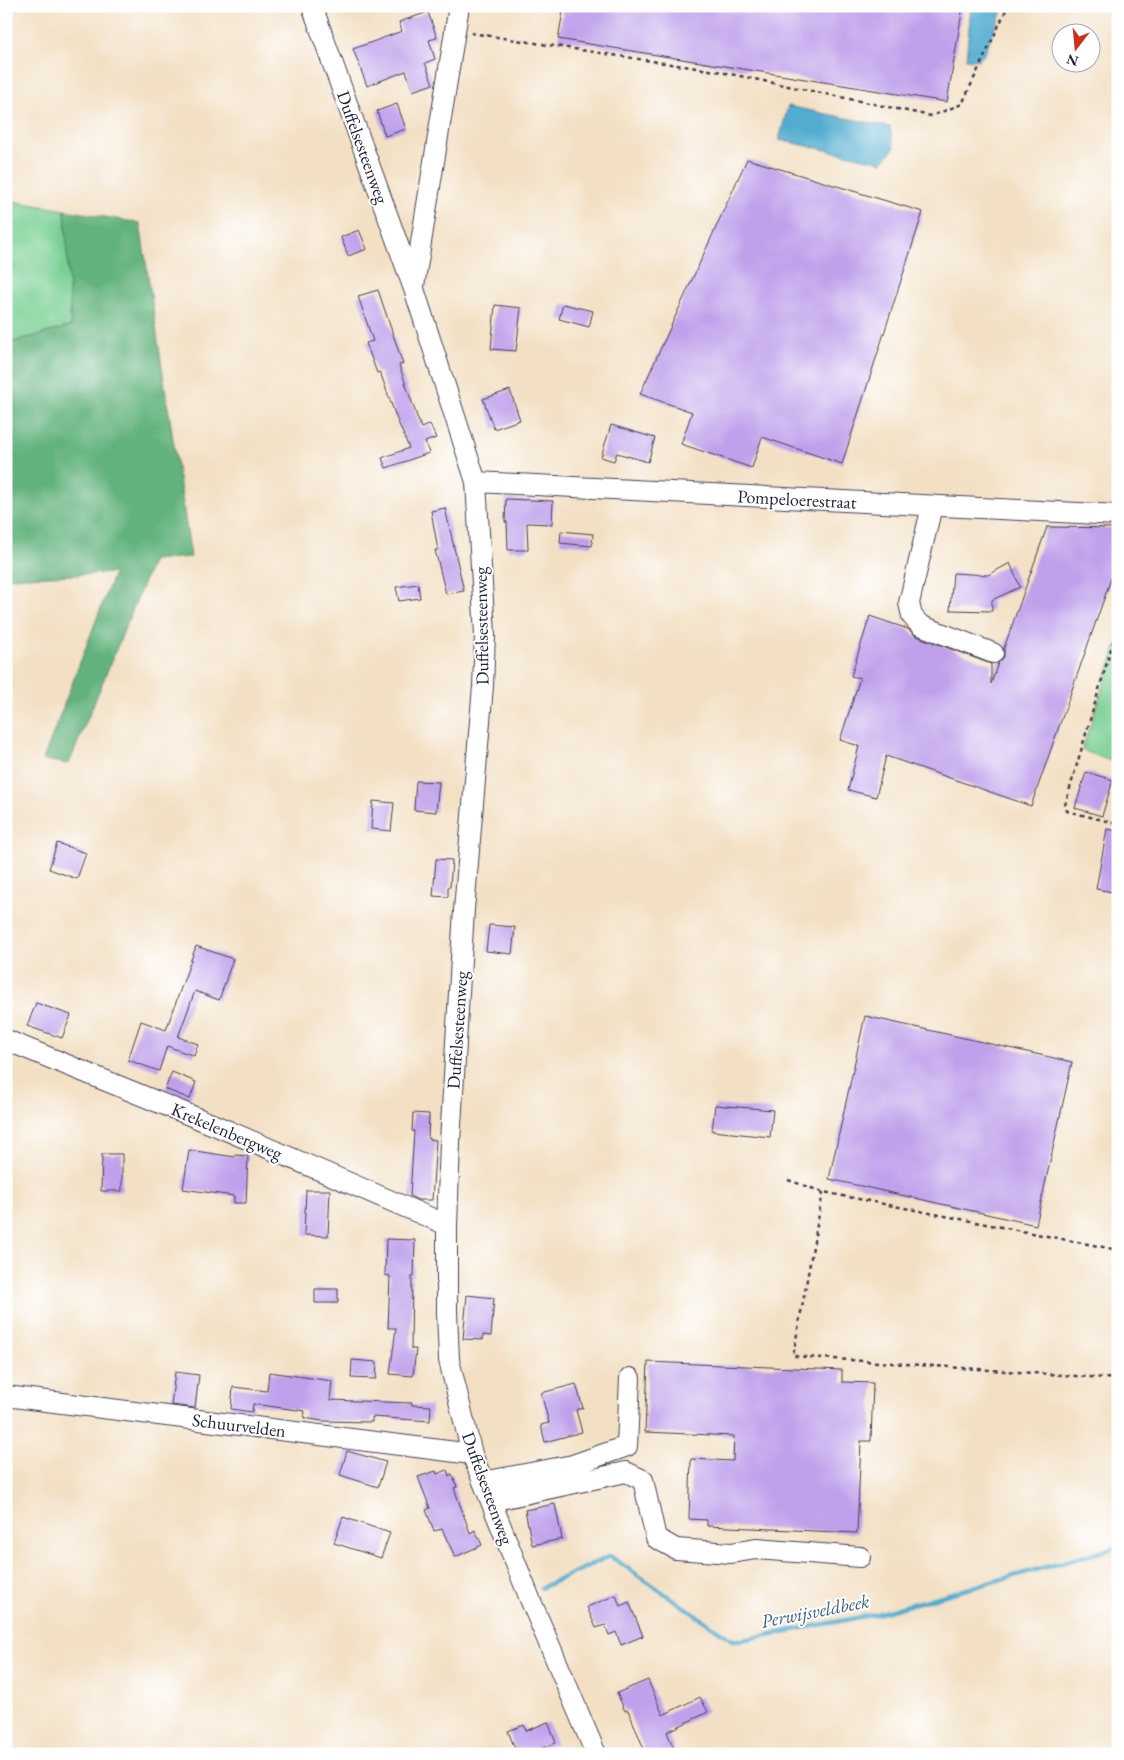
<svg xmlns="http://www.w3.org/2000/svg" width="1124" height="1760" font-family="'EB Garamond',serif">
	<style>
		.green { fill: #78cf93; stroke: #4d7867 }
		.forest { fill: #62b27d; stroke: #426a5c }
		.water { fill: #51accf; stroke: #3a6785 }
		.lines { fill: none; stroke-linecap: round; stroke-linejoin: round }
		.stream { stroke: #51accf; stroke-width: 4.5 }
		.building { fill: #bfa1eb }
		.minor-casing { stroke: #413e50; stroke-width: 22 }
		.path { stroke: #413e50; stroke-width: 2.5; stroke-dasharray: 4 4; stroke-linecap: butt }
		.minor { stroke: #fff; stroke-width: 20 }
		.labels { text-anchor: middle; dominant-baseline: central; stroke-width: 4; stroke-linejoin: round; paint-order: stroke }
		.street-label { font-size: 18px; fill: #22223b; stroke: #fff }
		.water-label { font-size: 19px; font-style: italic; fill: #37607e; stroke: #fff }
	</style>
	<rect width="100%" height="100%" fill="#fff"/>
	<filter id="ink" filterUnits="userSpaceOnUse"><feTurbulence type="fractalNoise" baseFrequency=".02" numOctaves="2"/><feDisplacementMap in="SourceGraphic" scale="10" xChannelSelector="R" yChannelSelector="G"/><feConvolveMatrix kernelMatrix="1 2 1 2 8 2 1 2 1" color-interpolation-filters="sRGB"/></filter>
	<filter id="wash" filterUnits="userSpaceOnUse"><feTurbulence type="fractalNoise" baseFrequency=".0096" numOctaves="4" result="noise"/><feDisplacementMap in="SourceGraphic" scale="20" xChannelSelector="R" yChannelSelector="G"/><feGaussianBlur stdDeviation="1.12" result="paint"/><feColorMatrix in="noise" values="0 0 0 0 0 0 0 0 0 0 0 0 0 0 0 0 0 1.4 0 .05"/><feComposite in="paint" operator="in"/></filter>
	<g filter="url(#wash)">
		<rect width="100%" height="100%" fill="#f3e0c4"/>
		<!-- green -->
		<path class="green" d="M6 200 65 210 71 326 6 344Z
			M1118 641V764L1082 750Z"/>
		<!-- forest -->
		<path class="forest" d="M65 210 140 223 191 557 153 560 69 764 43 760 114 573 6 578V344L71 326Z"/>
		<!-- water -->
		<path class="water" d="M971 6H1004L984 54 979 60 966 59Z
			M788 106 890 127 894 148 883 162 779 140Z"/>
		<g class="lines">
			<!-- stream -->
			<path class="stream" d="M541 1588 610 1556 732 1640H741L877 1614 1118 1547"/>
		</g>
		<g id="blocks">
			<!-- building -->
			<path class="building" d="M564 6H963L947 102 558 39Z
				M428 12 437 38 429 40 435 59 425 63 433 84 413 91 406 71 367 86 353 49 402 31 399 22Z
				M397 104 406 129 385 136 377 111Z
				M747 159 923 212 842 464 762 437 752 468 681 444 692 412 640 394Z
				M359 230 367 249 348 256 341 237Z
				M378 290 403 364 399 365 421 428 430 424 436 438 425 442 429 453 386 468 382 458 409 448 396 417 380 372 377 373 366 343 373 341 358 296Z
				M563 304 593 311 589 327 559 319Z
				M495 305 521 308 516 351 491 349Z
				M510 390 520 420 494 429 483 399Z
				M611 425 655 438 648 462 617 453 614 461 601 457Z
				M506 499 553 501 552 524 527 523 528 550H508L507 522H505Z
				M445 508 464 591 446 594 435 550H438L431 511Z
				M1047 527 1118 528V559L1031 806 886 756 876 797 848 790 859 746 840 740 860 678 851 676 870 616 908 629 916 636 991 664V684L998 663 1004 657V648Z
				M561 531 593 534 592 546 560 543Z
				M1010 563 1020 587 992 600V611L950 610 953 573 988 575Z
				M418 584 420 598 399 601 396 587Z
				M1086 772 1113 780 1102 816 1075 808Z
				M416 781 439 782 436 812 414 810Z
				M373 801 394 803 391 831 371 829Z
				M1107 829 1118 831V893L1096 889Z
				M57 843 86 853 77 879 49 869Z
				M436 859 452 860 450 887H448V897L433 896Z
				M489 925 515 927 512 954 486 951Z
				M196 946 233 959 219 1000 195 991 178 1037 198 1044 194 1056 167 1046 159 1071 128 1060 141 1021 166 1030Z
				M36 1003 71 1015 62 1038 27 1026Z
				M865 1016 1072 1062 1036 1225 829 1179Z
				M172 1072 196 1082 190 1099 165 1089Z
				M715 1105 773 1110 770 1137 712 1131Z
				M413 1113 429 1114 428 1139 436 1140 432 1200H418L410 1196 414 1131H412Z
				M189 1150 235 1157V1155L248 1156 246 1203H234V1196L183 1189Z
				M102 1154H122V1191H101Z
				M306 1190H330L328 1236 304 1235Z
				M386 1239 415 1240 414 1276H412L411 1349H416L413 1376 390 1374 396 1328H388L390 1276 385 1275Z
				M315 1289H338V1303H315Z
				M467 1295 494 1298 491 1336 483 1335V1340L463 1339Z
				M352 1360 377 1362 376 1379 351 1378Z
				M648 1362 842 1370V1382L873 1383 871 1441H861L857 1533 707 1526V1520L689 1519 691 1459 733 1461 734 1436 645 1432Z
				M175 1372 199 1375 195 1408 171 1405Z
				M269 1372 332 1381 330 1400 412 1403V1405L431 1406 430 1421 372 1417V1422L322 1421 304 1418 305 1411 253 1404 252 1412 231 1409 233 1387 267 1391Z
				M576 1384 583 1408 576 1410 582 1432 545 1442 541 1425 549 1423 541 1393Z
				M347 1451 386 1462 378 1487 340 1475Z
				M447 1470 449 1476 452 1474 457 1487 454 1488 470 1533 475 1530 482 1545 455 1557 442 1529 434 1531 426 1510 430 1508 418 1477 436 1471 437 1474Z
				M555 1504 562 1539 532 1545 525 1510Z
				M343 1517 390 1533 381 1558 334 1543Z
				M616 1595 620 1606 629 1602 643 1636 621 1645 616 1632 609 1635 605 1625 596 1628 587 1607Z
				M648 1680 663 1715 700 1697 708 1712 667 1732 676 1754H646L628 1710 625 1711 617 1693Z
				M548 1722 556 1743 527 1754H517L508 1731 524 1725 526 1731Z"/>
		</g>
	</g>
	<g filter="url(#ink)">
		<use href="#blocks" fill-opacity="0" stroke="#413e50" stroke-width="1"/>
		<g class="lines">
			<!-- minor casing -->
			<g class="minor-casing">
				<path id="minor" d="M312 6 414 289 476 482 485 635 483 686 464 910 450 1142 447 1225V1312L449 1360 472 1454 530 1599 596 1754
					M414 286 459 6
					M476 482 1118 515
					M932 506 909 603 912 616 920 625 993 653
					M6 1040 219 1127 447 1225
					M6 1396 472 1454
					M483 1482 573 1465 627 1446 630 1378
					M491 1501 626 1472 643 1480 656 1538 676 1549 731 1553 756 1549 860 1557"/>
			</g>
			<!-- path -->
			<path class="path" d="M471 33 716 71 931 116 962 104 1008 6
				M1118 625 1065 805 1067 811 1118 824
				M788 1180 823 1192 1118 1250
				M823 1192 793 1356 1118 1379"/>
			<!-- minor -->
			<use href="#minor" class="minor"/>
		</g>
	</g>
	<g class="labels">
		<!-- street labels -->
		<g class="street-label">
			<text transform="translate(363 147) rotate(70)">Duffelsesteenweg</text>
			<text transform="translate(797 499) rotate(3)">Pompeloerestraat</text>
			<text transform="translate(481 626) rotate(-91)">Duffelsesteenweg</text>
			<text transform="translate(457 1030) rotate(-86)">Duffelsesteenweg</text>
			<text transform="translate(227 1131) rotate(23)">Krekelenbergweg</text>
			<text transform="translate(239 1425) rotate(7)">Schuurvelden</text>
			<text transform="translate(488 1488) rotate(70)">Duffelsesteenweg</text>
		</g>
		<!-- water labels -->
		<g class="water-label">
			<text transform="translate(815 1611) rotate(-11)">Perwijsveldbeek</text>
		</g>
	</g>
	<!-- margin -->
	<rect width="1124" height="1760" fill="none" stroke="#fff" stroke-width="25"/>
	<!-- north arrow -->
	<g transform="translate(1076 48) rotate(196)"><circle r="24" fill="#ffffff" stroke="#a7a7b1"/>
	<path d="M0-4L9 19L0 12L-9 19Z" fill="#c8321e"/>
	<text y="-8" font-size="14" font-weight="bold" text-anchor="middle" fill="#22223b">N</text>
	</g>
</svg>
